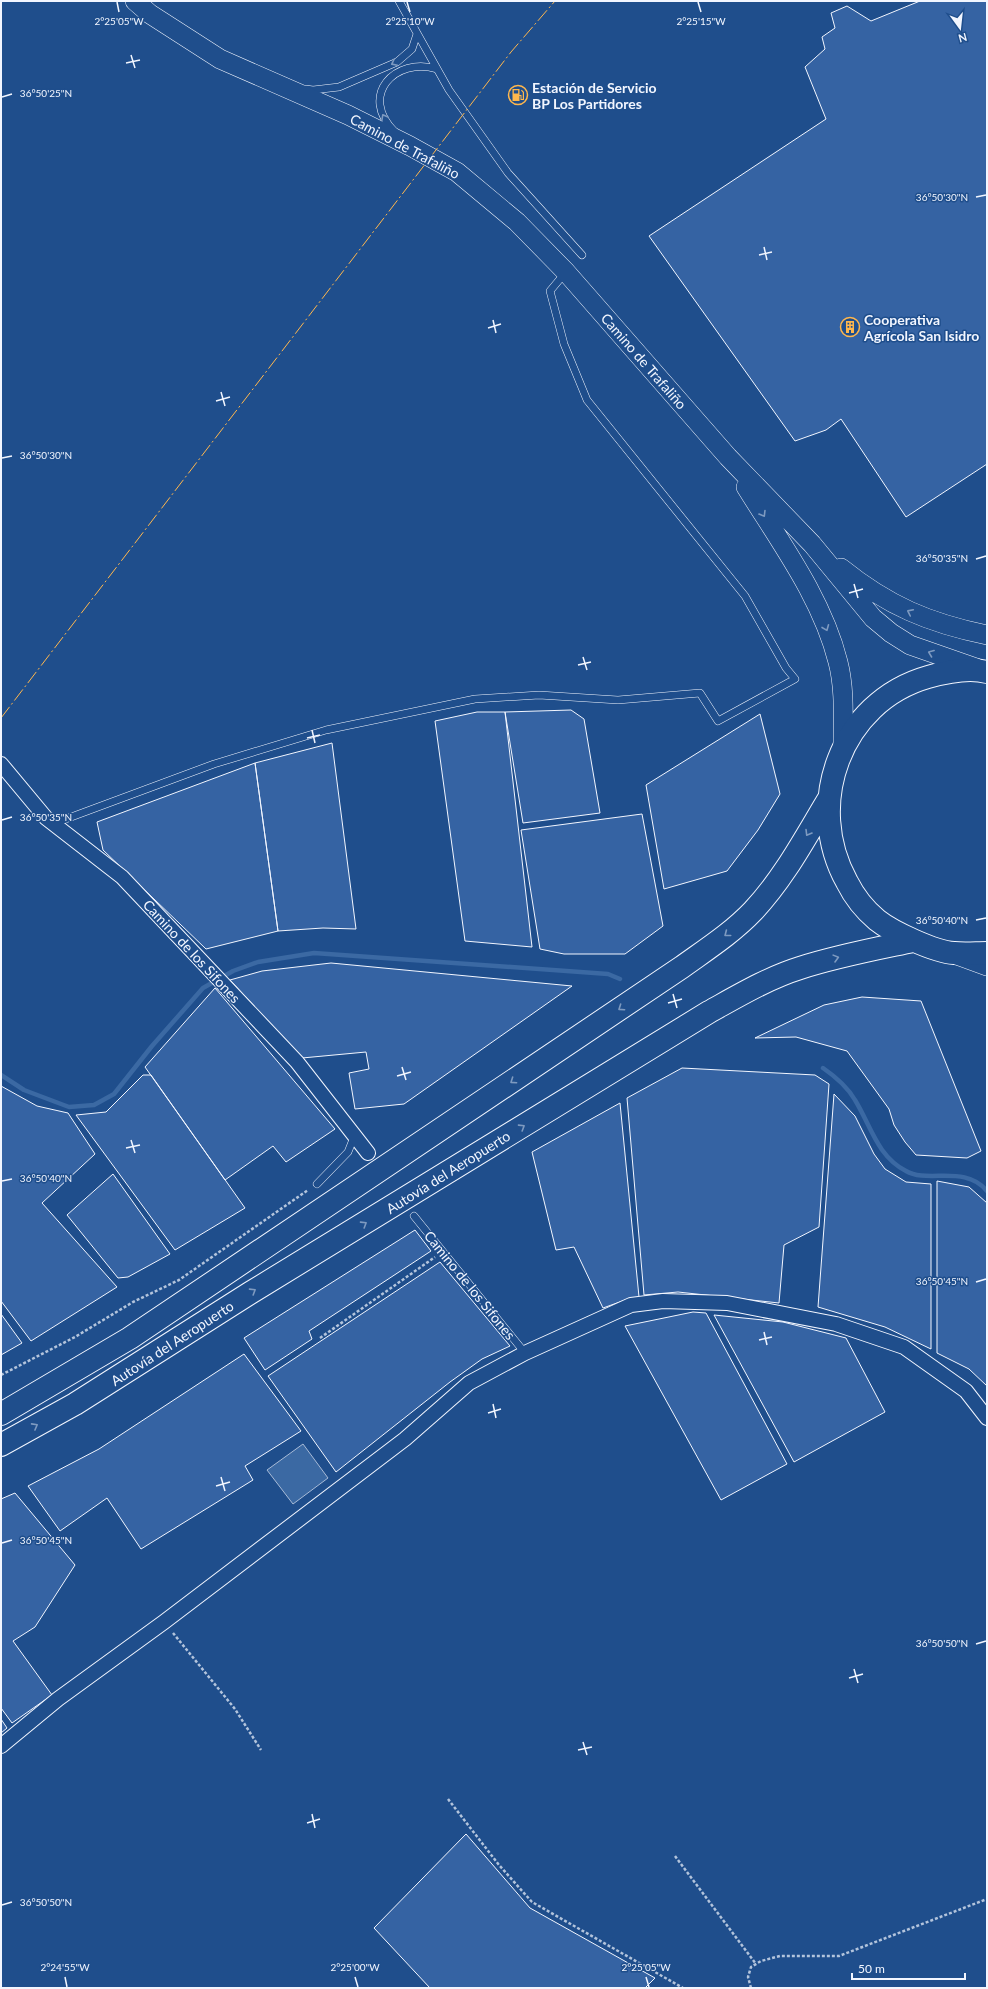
<svg xmlns="http://www.w3.org/2000/svg" width="988" height="1989" font-family="Lato,sans-serif">
	<style>
		.water { fill: #3b69a3; stroke: #a8bbd7 }
		.lines { fill: none; stroke-linecap: round; stroke-linejoin: round }
		.stream { stroke: #3b69a3; stroke-width: 4.5 }
		.building { fill: #3563a3; stroke: #f2f6ff }
		.lane-casing { stroke: #f2f6ff; stroke-width: 8 }
		.street-casing { stroke: #f2f6ff; stroke-width: 16 }
		.secondary-casing { stroke: #f2f6ff; stroke-width: 20 }
		.highway-casing { stroke: #f2f6ff; stroke-width: 24 }
		.path { stroke: #b3c4dc; stroke-width: 2.5; stroke-dasharray: 3 2; stroke-linecap: butt }
		.lane { stroke: #1f4e8c; stroke-width: 7 }
		.street { stroke: #1f4e8c; stroke-width: 14 }
		.secondary { stroke: #1f4e8c; stroke-width: 19 }
		.highway { stroke: #1f4e8c; stroke-width: 22 }
		.power { stroke: #ffb74d; stroke-width: 1; stroke-dasharray: 14 3 2 3; stroke-linecap: butt }
		.oneway { stroke: #7e9ac0 }
		.ticks { fill: none; stroke: #f2f6ff; stroke-width: 1.5 }
		.labels { text-anchor: middle; dominant-baseline: central; stroke-width: 3; stroke-linejoin: round; paint-order: stroke }
		.poi-label { font-size: 14px; font-weight: bold; fill: #f2f6ff; stroke: #1f4e8c; text-anchor: start }
		.street-label { font-size: 14px; fill: #f2f6ff; stroke: #1f4e8c }
		.ticks-label { font-size: 10px; text-anchor: middle; fill: #f2f6ff; stroke: #1f4e8c; stroke-width: 3; stroke-linejoin: round; paint-order: stroke }
	</style>
	<rect width="100%" height="100%" fill="#1f4e8c"/>
	<!-- water -->
	<path class="water" d="M303 1444 328 1478 293 1504 267 1470Z"/>
	<g class="lines">
		<!-- stream -->
		<path class="stream" d="M823 1068C836 1077 847 1086 855 1100 871 1126 877 1156 906 1171 928 1184 965 1164 987 1191
			M1 1075 24 1090 69 1107 94 1105 114 1094 152 1046 203 988 233 971 258 962 314 953 608 974 620 979"/>
	</g>
	<!-- building -->
	<path class="building" d="M920 1H987V464L906 517 841 419 826 430 795 441 649 236 826 119 805 67 825 49 822 37 835 28 831 13 847 6 871 21Z
		M571 710 584 719 600 813 523 823 505 712Z
		M477 712H505L532 947 465 941 435 721Z
		M760 714 780 794 758 830 727 871 664 889 646 785Z
		M332 743 356 929 323 928 278 931 255 763Z
		M255 763 278 931 206 949 103 850 97 822Z
		M642 814 663 926 625 954H564L540 949 521 830Z
		M331 963 572 986 404 1104 355 1109 349 1073 369 1069 366 1052 302 1058 230 980 262 971Z
		M215 988 335 1129 286 1162 273 1146 225 1180 145 1067Z
		M862 997 921 1001 981 1151 967 1158 916 1155 905 1142 894 1125 889 1109 847 1051 796 1037 755 1038 824 1005Z
		M682 1068 815 1075 829 1084 819 1227 784 1245 779 1303 678 1292 644 1295 627 1098Z
		M143 1075H151L245 1208 175 1250 76 1115 106 1112Z
		M1 1086 37 1106 68 1113 95 1154 42 1203 117 1287 31 1341 1 1301Z
		M834 1094 855 1116 874 1154 885 1169 906 1182 931 1184V1349L885 1327 818 1307Z
		M620 1103 639 1297 628 1299 603 1308 574 1247 556 1250 532 1152Z
		M113 1174 170 1254 128 1277 118 1278 67 1215Z
		M937 1181 969 1187 987 1203V1386L969 1369 937 1353Z
		M415 1230 431 1251 309 1331 312 1339 265 1370 244 1338Z
		M440 1262 510 1346 482 1359 450 1382 336 1472 268 1376Z
		M693 1312 706 1313 787 1464 721 1500 625 1326Z
		M1 1314 22 1343 1 1355Z
		M714 1315 783 1322 846 1338 885 1412 794 1462Z
		M244 1354 301 1431 245 1466 253 1480 141 1549 107 1498 60 1531 28 1486 99 1449Z
		M15 1493 75 1565 35 1627 13 1641 52 1695 12 1723 1 1708V1499Z
		M1 1719 7 1728 1 1733Z
		M466 1834 530 1908 655 1978 645 1988H430L374 1928Z"/>
	<g class="lines">
		<!-- lane casing -->
		<g class="lane-casing">
			<path id="lane" d="M399 1 449 90 508 173 582 255
				M306 89 313 90 339 87 397 62 412 49 417 34
				M395 132C358 96 395 56 437 69
				M55 823 214 764 326 730 475 699 539 695 618 700 700 693 718 721 795 679 786 668 745 596 587 400 564 344 550 291 565 273
				M317 1184 348 1152 354 1137
				M414 1216 525 1353"/>
		</g>
		<!-- street casing -->
		<g class="street-casing">
			<path id="street" d="M1 764 46 818 122 877 297 1062 368 1153
				M1 1746 58 1699 164 1622 405 1439 469 1383 525 1353 631 1305 663 1301 727 1303 836 1324 904 1347 966 1391 987 1418"/>
		</g>
		<!-- secondary casing -->
		<g class="secondary-casing">
			<path id="secondary" d="M135 1 150 14 220 59 348 115 410 146 457 172 517 222 566 272 728 457 812 544 873 618 891 633 910 645 976 668
				M746 487C780 542 822 598 838 662 845 689 843 718 843 747
				M841 568C888 606 929 623 987 635
				M957 955 987 966"/>
		</g>
		<!-- highway casing -->
		<g class="highway-casing">
			<path id="highway" d="M987 672C968 667 946 672 928 677 840 702 804 805 847 882 854 896 865 910 877 920 892 932 935 952 954 953 965 954 976 953 987 953
				M1 1414 130 1338 682 967C707 949 732 933 753 911 784 878 805 838 828 800
				M1 1445 75 1404 250 1293 709 1012C738 996 768 978 800 968 837 956 875 949 913 941"/>
		</g>
		<!-- path -->
		<path class="path" d="M320 1338 435 1257
			M1 1375 75 1337 133 1302 179 1280 308 1190
			M173 1633 235 1709 261 1750
			M448 1799 499 1865 532 1902 683 1988
			M675 1856 756 1964
			M751 1988 748 1977 751 1967 761 1961 780 1956H839L987 1899"/>
		<!-- lane -->
		<use href="#lane" class="lane"/>
		<!-- street -->
		<use href="#street" class="street"/>
		<!-- secondary -->
		<use href="#secondary" class="secondary"/>
		<!-- highway -->
		<use href="#highway" class="highway"/>
		<!-- power -->
		<path class="power" d="M1 718 511 52 555 1"/>
	</g>
	<!-- one-way arrows -->
	<defs><path id="oneway-chevron" d="M-2-3.5L2.5 0L-2 3.5" fill="none" stroke-width="1.6" stroke-linecap="round" stroke-linejoin="round"/></defs>
	<g class="oneway">
		<use href="#oneway-chevron" transform="translate(394 63) rotate(153)"/>
		<use href="#oneway-chevron" transform="translate(384 117) rotate(-119)"/>
		<use href="#oneway-chevron" transform="translate(763 514) rotate(59)"/>
		<use href="#oneway-chevron" transform="translate(910 612) rotate(-154)"/>
		<use href="#oneway-chevron" transform="translate(826 628) rotate(68)"/>
		<use href="#oneway-chevron" transform="translate(931 653) rotate(-159)"/>
		<use href="#oneway-chevron" transform="translate(808 833) rotate(121)"/>
		<use href="#oneway-chevron" transform="translate(727 934) rotate(142)"/>
		<use href="#oneway-chevron" transform="translate(836 958) rotate(-15)"/>
		<use href="#oneway-chevron" transform="translate(621 1008) rotate(146)"/>
		<use href="#oneway-chevron" transform="translate(513 1081) rotate(146)"/>
		<use href="#oneway-chevron" transform="translate(522 1127) rotate(-32)"/>
		<use href="#oneway-chevron" transform="translate(364 1224) rotate(-32)"/>
		<use href="#oneway-chevron" transform="translate(253 1291) rotate(-32)"/>
		<use href="#oneway-chevron" transform="translate(35 1426) rotate(-29)"/>
	</g>
	<!-- ticks -->
	<path class="ticks" d="M117 2 119 12M407 2 410 12M698 2 701 12M131 55 135 68M126 63 140 60M2 97 12 94M976 197 986 195M764 247 767 260M759 255 772 252M493 320 496 333M488 328 501 324M221 392 225 406M216 401 230 397M2 458 12 456M976 559 986 556M854 584 858 598M849 593 863 589M583 657 587 670M578 665 591 662M312 730 315 743M307 738 320 735M2 820 12 817M976 920 986 918M673 994 677 1008M668 1003 682 999M402 1067 406 1080M397 1076 411 1072M131 1140 135 1153M126 1148 140 1145M2 1181 12 1179M976 1282 986 1279M764 1332 767 1345M759 1340 772 1337M493 1404 496 1418M488 1413 501 1409M221 1477 225 1491M216 1486 230 1482M2 1543 12 1540M976 1644 986 1641M854 1669 858 1683M849 1678 863 1674M583 1742 587 1755M578 1750 592 1747M312 1814 315 1828M307 1823 320 1819M2 1905 12 1902M65 1977 67 1987M355 1977 358 1987M646 1977 649 1987"/>
	<!-- icons -->
	<defs>
		<g id="fuel-ring" transform="scale(1)"><circle r="9.5" fill="#1f4e8c" stroke="#ffb74d" stroke-width="1.5"/><path d="M-5.5-6h7V0h2V4h1.3V-2.5L3-4.5l.8-.8L6-3V5H2.5V1h-1V6h-7ZM-4.2-4.7v3.2H.2V-4.7Z" fill="#ffb74d"/></g>
		<g id="building-ring" transform="scale(1)"><circle r="9.5" fill="#1f4e8c" stroke="#ffb74d" stroke-width="1.5"/><path d="M-4-6H4V6H1V3H-1V6H-4ZM-2.5-4.3h1.7v1.8h-1.7ZM.8-4.3h1.7v1.8H.8ZM-2.5-1h1.7V.8h-1.7ZM.8-1h1.7V.8H.8Z" fill="#ffb74d"/></g>
	</defs>
	<g fill-rule="evenodd">
		<use href="#fuel-ring" x="518" y="95"/>
		<use href="#building-ring" x="850" y="327"/>
	</g>
	<g class="labels">
		<!-- poi labels -->
		<g class="poi-label">
			<text x="532" y="87">Estación de Servicio<tspan x="532" dy="16">BP Los Partidores</tspan></text>
			<text x="864" y="319">Cooperativa<tspan x="864" dy="16">Agrícola San Isidro</tspan></text>
		</g>
		<!-- street labels -->
		<g class="street-label">
			<text transform="translate(405 146) rotate(28)">Camino de Trafaliño</text>
			<text transform="translate(644 361) rotate(49)">Camino de Trafaliño</text>
			<text transform="translate(192 951) rotate(47)">Camino de los Sifones</text>
			<text transform="translate(448 1172) rotate(-32)">Autovía del Aeropuerto</text>
			<text transform="translate(470 1285) rotate(51)">Camino de los Sifones</text>
			<text transform="translate(172 1343) rotate(-33)">Autovía del Aeropuerto</text>
		</g>
	</g>
	<g class="ticks-label">
		<text x="119" y="25">2°25'05"W</text>
		<text x="410" y="25">2°25'10"W</text>
		<text x="701" y="25">2°25'15"W</text>
		<text x="46" y="97">36°50'25"N</text>
		<text x="942" y="201">36°50'30"N</text>
		<text x="46" y="459">36°50'30"N</text>
		<text x="942" y="562">36°50'35"N</text>
		<text x="46" y="821">36°50'35"N</text>
		<text x="942" y="924">36°50'40"N</text>
		<text x="46" y="1182">36°50'40"N</text>
		<text x="942" y="1285">36°50'45"N</text>
		<text x="46" y="1544">36°50'45"N</text>
		<text x="942" y="1647">36°50'50"N</text>
		<text x="46" y="1906">36°50'50"N</text>
		<text x="65" y="1971">2°24'55"W</text>
		<text x="355" y="1971">2°25'00"W</text>
		<text x="646" y="1971">2°25'05"W</text>
	</g>
	<!-- border -->
	<rect width="988" height="1989" fill="none" stroke="#f2f6ff" stroke-width="4"/>
	<!-- north arrow -->
	<g transform="translate(960 28) rotate(165)" stroke="#1f4e8c" stroke-width="3" paint-order="stroke">
	<path d="M0-3L7 15L0 10L-7 15Z" fill="#f2f6ff"/>
	<text y="-6" font-size="11" font-weight="bold" text-anchor="middle" fill="#f2f6ff">N</text>
	</g>
	<!-- scale -->
	<path d="M852 1973v6h113v-6" fill="none" stroke="#f2f6ff" stroke-width="2"/>
	<text x="858" y="1973" font-size="12" fill="#f2f6ff" stroke="#1f4e8c" stroke-width="3" paint-order="stroke">50 m</text>
</svg>
